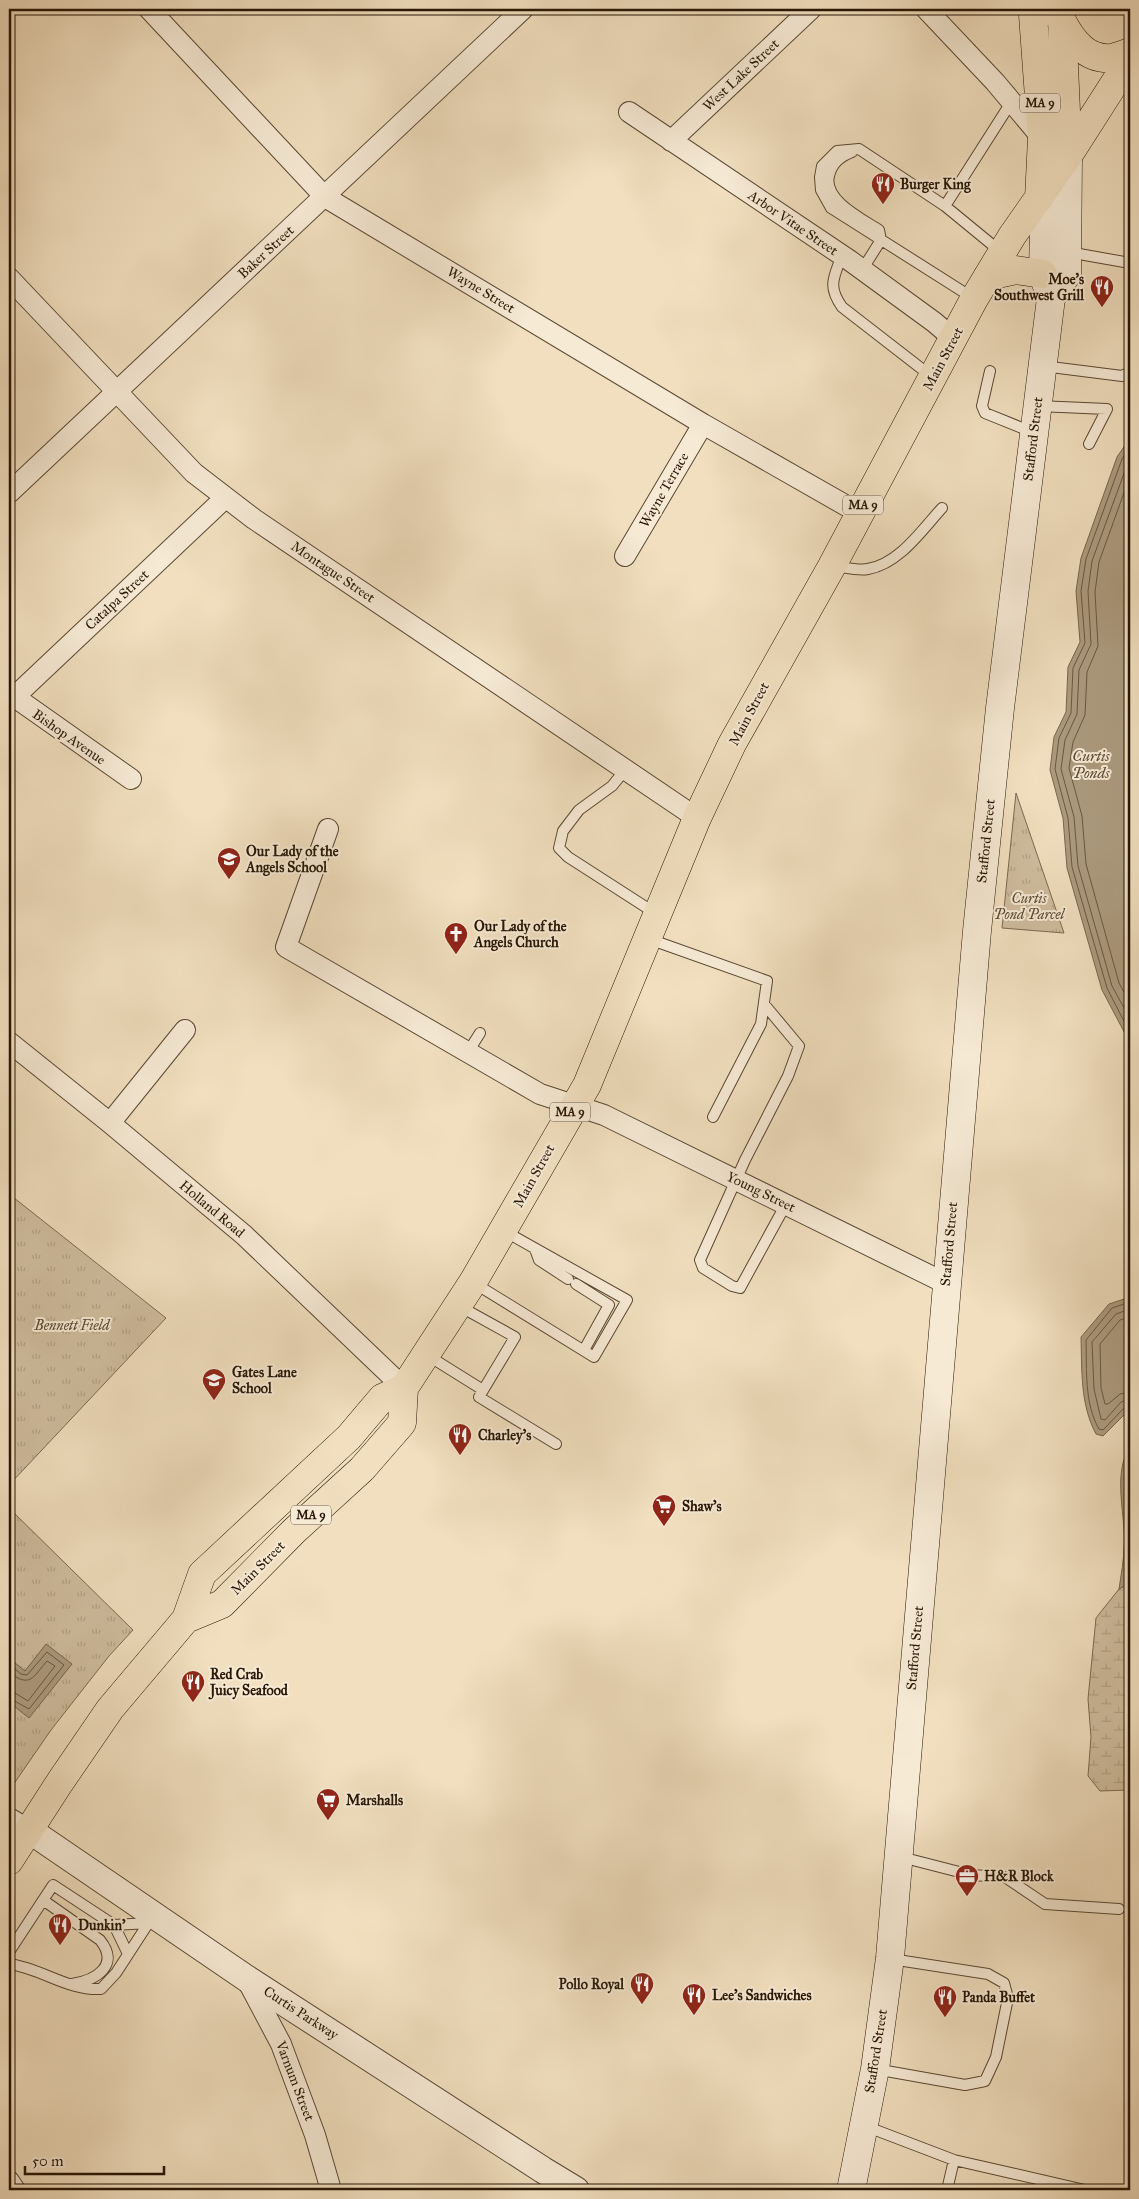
<svg xmlns="http://www.w3.org/2000/svg" width="1139" height="2199" font-family="'IM FELL Great Primer',serif">
	<style>
		.grass { fill: url(#grass-tufts); stroke: #7b6a52 }
		.wetland { fill: url(#wetland-marsh); stroke: #7b6a52 }
		.water { fill: #ac9b7f; stroke: #77664e }
		.lines { fill: none; stroke-linecap: round; stroke-linejoin: round }
		.shore { stroke: #6a5842; stroke-width: 1 }
		.service-casing { stroke: #5a4833; stroke-width: 12 }
		.minor-casing { stroke: #5a4833; stroke-width: 22 }
		.tertiary-casing { stroke: #5a4833; stroke-width: 28 }
		.secondary-casing { stroke: #271604; stroke-width: 29 }
		.primary-casing { stroke: #271604; stroke-width: 29 }
		.trunk-casing { stroke: #271604; stroke-width: 29 }
		.service { stroke: #f6ead5; stroke-width: 10 }
		.minor { stroke: #f6ead5; stroke-width: 20 }
		.tertiary { stroke: #f6ead5; stroke-width: 26 }
		.secondary { stroke: #f6ead5; stroke-width: 28 }
		.primary { stroke: #f1dfbf; stroke-width: 28 }
		.trunk { stroke: #f1dfbf; stroke-width: 28 }
		.labels { text-anchor: middle; dominant-baseline: central; stroke-width: 4; stroke-linejoin: round; paint-order: stroke }
		.shield { fill: #f6ead5; stroke: #655643; stroke-width: 1 }
		.shield-label { font-size: 12px; font-weight: bold; fill: #271604 }
		.street-label { font-size: 14px; fill: #271604; stroke: #f6ead5 }
		.poi-label { font-size: 14px; font-weight: bold; fill: #271604; stroke: #f6ead5; text-anchor: start }
		.park-label { font-size: 14px; font-style: italic; fill: #594832; stroke: #f6ead5 }
		.water-label { font-size: 15px; font-style: italic; fill: #5c4b35; stroke: #f6ead5 }
	</style>
	<defs>
		<pattern id="grass-tufts" width="24" height="20" patternUnits="userSpaceOnUse" patternTransform="scale(1.25)"><rect width="24" height="20" fill="#cfbd9f"/><path d="M3 7l-1-3M5 7V3M7 7l1-3M15 17l-1-3M17 17v-4M19 17l1-3" fill="none" stroke="#b2a287"/></pattern>
		<pattern id="wetland-marsh" width="20" height="14" patternUnits="userSpaceOnUse" patternTransform="scale(1.25)"><rect width="20" height="14" fill="#cfbd9f"/><path d="M1 5h8M5 5V1M11 12h8M15 12V8" fill="none" stroke="#b2a287"/></pattern>
	</defs>
	<rect width="100%" height="100%" fill="#f1dfbf"/>
	<filter id="stains"><feTurbulence type="fractalNoise" baseFrequency=".004" numOctaves="4"/><feColorMatrix values="0 0 0 0 .2 0 0 0 0 .09 0 0 0 0 .02 0 0 0 .5 -.17"/></filter>
	<radialGradient id="worn" r=".72"><stop offset=".6" stop-color="#630" stop-opacity="0"/><stop offset="1" stop-color="#630" stop-opacity=".3"/></radialGradient>
	<!-- grass -->
	<path class="grass" d="M1016 793 1064 933 1002 928Z
		M9 1194 166 1318 9 1485Z
		M9 1508 133 1630 109 1656 51 1730 9 1791Z"/>
	<!-- wetland -->
	<path class="wetland" d="M1130 1583V1792L1129 1790 1100 1791 1088 1776 1091 1737 1088 1699 1096 1618 1119 1589Z"/>
	<!-- water -->
	<path class="water" d="M1130 438V1043L1102 990 1067 868 1063 818 1050 770 1054 737 1066 712 1068 667 1080 642 1076 591 1081 558 1117 457Z
		M1130 1297V1409L1103 1436 1096 1434C1080 1404 1082 1370 1081 1337L1109 1304Z
		M1130 1446V1583L1119 1589C1121 1575 1124 1560 1124 1546 1126 1513 1112 1476 1130 1446Z
		M46 1644 72 1664 29 1718 9 1702V1658L25 1671Z"/>
	<g class="lines">
		<!-- shore -->
		<path class="shore" d="M1130 446 1122 459 1086 559 1081 591 1085 643 1073 668 1071 713 1059 738 1055 769 1068 818 1072 867 1107 988 1130 1033
			M1130 457 1092 561 1088 591 1091 644 1079 670 1077 714 1065 740 1061 769 1074 817 1078 866 1112 986 1130 1019
			M1130 476 1099 562 1095 592 1098 646 1087 672 1085 715 1073 742 1069 768 1082 816 1086 864 1119 983 1130 1003
			M1130 1302 1112 1308 1086 1340C1087 1369 1084 1403 1099 1429L1103 1430 1125 1407 1130 1406
			M1130 1309 1116 1314 1092 1342 1094 1389 1101 1419 1105 1420 1121 1402 1130 1399
			M1130 1317 1120 1320 1100 1344 1101 1388 1105 1404H1108L1120 1394 1130 1392
			M1130 1456 1126 1471 1129 1545 1126 1576 1130 1579
			M9 1664 21 1674 27 1675 47 1652 64 1665 29 1709 9 1698
			M9 1672C30 1689 33 1677 47 1661L55 1666 28 1701 15 1693 9 1692"/>
		<!-- service casing -->
		<g class="service-casing">
			<path id="service" d="M852 152C840 157 832 163 829 176 823 200 862 219 879 230L881 240 862 270
				M945 206 1012 101
				M1068 252 1130 263
				M842 255C834 277 827 286 842 307L931 376
				M973 298 831 208 821 190 820 177 822 166 837 151 859 149 945 206 1001 252
				M1043 366 1122 376 1130 372
				M990 371 982 406 985 413 1032 432
				M1038 406 1107 409 1089 444
				M833 566C844 567 857 571 868 569 899 564 922 530 942 508
				M625 770 612 786 579 810 563 831 559 848 568 857 655 913
				M649 939 767 981 761 1024 713 1117
				M764 1004 799 1046 788 1076 745 1160 700 1260 703 1268 732 1286 740 1288 786 1204
				M468 1052 480 1033
				M535 1249 539 1260 568 1279
				M474 1283 594 1357 627 1300 504 1231
				M576 1284 609 1305 584 1350
				M459 1306 515 1337 479 1397 556 1444
				M427 1355 483 1390
				M901 1857 971 1875 1005 1877 1045 1904 1119 1909
				M43 1900 100 1940C120 1965 97 1980 72 1984
				M114 1925 149 1923
				M9 1952 53 1885 114 1925 128 1954
				M9 1964C41 1968 68 1991 101 1989L116 1973 153 1916
				M875 2069 965 2085 985 2081 996 2057 1008 1998 1004 1983 988 1974 891 1959
				M865 2126 954 2160 947 2190
				M954 2160 1085 2190"/>
		</g>
		<!-- minor casing -->
		<g class="minor-casing">
			<path id="minor" d="M149 9 325 197 703 424 859 513
				M926 9 995 82 1042 138
				M629 112 849 260 934 322 954 339
				M671 141 811 9
				M9 278 194 473 254 519 697 818
				M9 493 523 9
				M625 556 703 424
				M9 693 131 779
				M9 702 225 498
				M328 829 286 947 540 1094 604 1115 945 1283
				M9 1042 110 1123 244 1235 404 1388
				M110 1123 185 1030
				M9 1818 29 1830
				M246 1978 281 2044 315 2135 331 2190
				M9 2181 15 2190"/>
		</g>
		<!-- tertiary casing -->
		<g class="tertiary-casing">
			<path id="tertiary" d="M29 1830 246 1978 543 2170 576 2190"/>
		</g>
		<!-- secondary casing -->
		<g class="secondary-casing">
			<path id="secondary" d="M1051 298 1067 274 1068 156
				M851 2190 875 2069 890 1958 977 931 1000 708 1051 298 1043 274 1044 228 1039 199"/>
		</g>
		<!-- primary casing -->
		<g class="primary-casing">
			<path id="primary" d="M1062 21C1072 40 1086 60 1111 58 1117 57 1124 54 1130 52
				M1068 156 1130 59
				M988 276 1016 270 1043 274"/>
		</g>
		<!-- trunk casing -->
		<g class="trunk-casing">
			<path id="trunk" d="M1037 9 1033 15 1042 138 1039 199
				M186 1619 222 1604 294 1531 362 1469 402 1423 404 1388 473 1282 587 1085 697 818 732 744 832 566 974 299 1012 236 1068 156 1062 21 1054 9
				M9 1861 60 1782 110 1709 186 1619 202 1574 349 1437 382 1398 404 1388"/>
		</g>
		<!-- service -->
		<use href="#service" class="service"/>
		<!-- minor -->
		<use href="#minor" class="minor"/>
		<!-- tertiary -->
		<use href="#tertiary" class="tertiary"/>
		<!-- secondary -->
		<use href="#secondary" class="secondary"/>
		<!-- primary -->
		<use href="#primary" class="primary"/>
		<!-- trunk -->
		<use href="#trunk" class="trunk"/>
	</g>
	<!-- icons -->
	<defs>
		<g id="restaurant-pin" transform="scale(1.25)"><path d="M0 17L-7.5 6A9.5 9.5 0 1 1 7.5 6Z" fill="#8f2418" stroke="#f6ead5"/><path d="M-5-6h1v4h1v-4h1v4h1v-4h1v5L-1.5 .5V6h-2V.5L-5-1ZM5-6V6H3V1.5H1.5Q1.5-4 5-6Z" fill="#fff"/></g>
		<g id="school-pin" transform="scale(1.25)"><path d="M0 17L-7.5 6A9.5 9.5 0 1 1 7.5 6Z" fill="#8f2418" stroke="#f6ead5"/><path d="M0-5L7-2L0 1L-7-2ZM-4 1L0 2.5L4 1V4Q0 6-4 4Z" fill="#fff"/></g>
		<g id="church-pin" transform="scale(1.25)"><path d="M0 17L-7.5 6A9.5 9.5 0 1 1 7.5 6Z" fill="#8f2418" stroke="#f6ead5"/><path d="M-1.2-6h2.4v3.5h3.3v2.4h-3.3V6h-2.4V-.1h-3.3v-2.4h3.3Z" fill="#fff"/></g>
		<g id="supermarket-pin" transform="scale(1.25)"><path d="M0 17L-7.5 6A9.5 9.5 0 1 1 7.5 6Z" fill="#8f2418" stroke="#f6ead5"/><path d="M-6-5.5h2.5l.6 2H6L4.5 2H-2.5L-4.4-4H-6ZM-1.5 3.2a1.3 1.3 0 1 0 .1 0ZM3 3.2a1.3 1.3 0 1 0 .1 0Z" fill="#fff"/></g>
		<g id="office-pin" transform="scale(1.25)"><path d="M0 17L-7.5 6A9.5 9.5 0 1 1 7.5 6Z" fill="#8f2418" stroke="#f6ead5"/><path d="M-6-3h4V-5.5h4V-3h4V5H-6ZM-1-4.5V-3h2v-1.5ZM-6 0V1H6V0Z" fill="#fff"/></g>
	</defs>
	<g fill-rule="evenodd">
		<use href="#restaurant-pin" x="883" y="184"/>
		<use href="#restaurant-pin" x="1102" y="287"/>
		<use href="#school-pin" x="229" y="859"/>
		<use href="#church-pin" x="456" y="934"/>
		<use href="#school-pin" x="214" y="1380"/>
		<use href="#restaurant-pin" x="460" y="1435"/>
		<use href="#supermarket-pin" x="664" y="1506"/>
		<use href="#restaurant-pin" x="193" y="1682"/>
		<use href="#supermarket-pin" x="328" y="1800"/>
		<use href="#office-pin" x="967" y="1876"/>
		<use href="#restaurant-pin" x="60" y="1925"/>
		<use href="#restaurant-pin" x="642" y="1984"/>
		<use href="#restaurant-pin" x="694" y="1995"/>
		<use href="#restaurant-pin" x="945" y="1997"/>
	</g>
	<g class="labels">
		<!-- shield labels -->
		<g class="shield">
			<rect x="1020" y="93.5" width="40" height="19" rx="4"/>
			<rect x="843" y="495.5" width="40" height="19" rx="4"/>
			<rect x="550" y="1102.5" width="40" height="19" rx="4"/>
			<rect x="291" y="1505.5" width="40" height="19" rx="4"/>
		</g>
		<g class="shield-label">
			<text x="1040" y="103">MA 9</text>
			<text x="863" y="505">MA 9</text>
			<text x="570" y="1112">MA 9</text>
			<text x="311" y="1515">MA 9</text>
		</g>
		<!-- street labels -->
		<g class="street-label">
			<text transform="translate(741 75) rotate(-43)">West Lake Street</text>
			<text transform="translate(793 223) rotate(34)">Arbor Vitae Street</text>
			<text transform="translate(266 252) rotate(-43)">Baker Street</text>
			<text transform="translate(481 290) rotate(31)">Wayne Street</text>
			<text transform="translate(943 359) rotate(-62)">Main Street</text>
			<text transform="translate(1033 439) rotate(-83)">Stafford Street</text>
			<text transform="translate(664 490) rotate(-60)">Wayne Terrace</text>
			<text transform="translate(333 572) rotate(34)">Montague Street</text>
			<text transform="translate(117 600) rotate(-43)">Catalpa Street</text>
			<text transform="translate(749 714) rotate(-62)">Main Street</text>
			<text transform="translate(69 737) rotate(35)">Bishop Avenue</text>
			<text transform="translate(986 841) rotate(-84)">Stafford Street</text>
			<text transform="translate(534 1176) rotate(-61)">Main Street</text>
			<text transform="translate(761 1192) rotate(26)">Young Street</text>
			<text transform="translate(212 1209) rotate(40)">Holland Road</text>
			<text transform="translate(949 1244) rotate(-85)">Stafford Street</text>
			<text transform="translate(258 1568) rotate(-45)">Main Street</text>
			<text transform="translate(915 1648) rotate(-85)">Stafford Street</text>
			<text transform="translate(301 2013) rotate(33)">Curtis Parkway</text>
			<text transform="translate(876 2051) rotate(-81)">Stafford Street</text>
			<text transform="translate(295 2081) rotate(69)">Varnum Street</text>
		</g>
		<!-- poi labels -->
		<g class="poi-label">
			<text x="900" y="184">Burger King</text>
			<text x="1084" y="279" text-anchor="end">Moe's<tspan x="1084" dy="16">Southwest Grill</tspan></text>
			<text x="246" y="851">Our Lady of the<tspan x="246" dy="16">Angels School</tspan></text>
			<text x="474" y="926">Our Lady of the<tspan x="474" dy="16">Angels Church</tspan></text>
			<text x="232" y="1372">Gates Lane<tspan x="232" dy="16">School</tspan></text>
			<text x="478" y="1435">Charley's</text>
			<text x="682" y="1506">Shaw's</text>
			<text x="210" y="1674">Red Crab<tspan x="210" dy="16">Juicy Seafood</tspan></text>
			<text x="346" y="1800">Marshalls</text>
			<text x="984" y="1876">H&amp;R Block</text>
			<text x="78" y="1925">Dunkin'</text>
			<text x="624" y="1984" text-anchor="end">Pollo Royal</text>
			<text x="712" y="1995">Lee's Sandwiches</text>
			<text x="962" y="1997">Panda Buffet</text>
		</g>
		<!-- park labels -->
		<g class="park-label">
			<text x="1029" y="898">Curtis<tspan x="1029" dy="16">Pond Parcel</tspan></text>
			<text x="72" y="1325">Bennett Field</text>
		</g>
		<!-- water labels -->
		<g class="water-label">
			<text x="1091" y="756">Curtis<tspan x="1091" dy="17">Ponds</tspan></text>
		</g>
	</g>
	<!-- margin -->
	<rect width="1139" height="2199" fill="none" stroke="#f1dfbf" stroke-width="30"/>
	<rect x="10" y="10" width="1119" height="2179" fill="none" stroke="#271604" stroke-width="2.5"/>
	<rect x="15" y="15" width="1109" height="2169" fill="none" stroke="#271604"/>
	<!-- scale -->
	<path d="M25 2166v8h139v-8" fill="none" stroke="#271604" stroke-width="2.5"/>
	<text x="32" y="2166" font-size="15" fill="#271604" stroke="#f6ead5" stroke-width="4" paint-order="stroke">50 m</text>
	<rect width="100%" height="100%" filter="url(#stains)"/>
	<rect width="100%" height="100%" fill="url(#worn)"/>
</svg>
